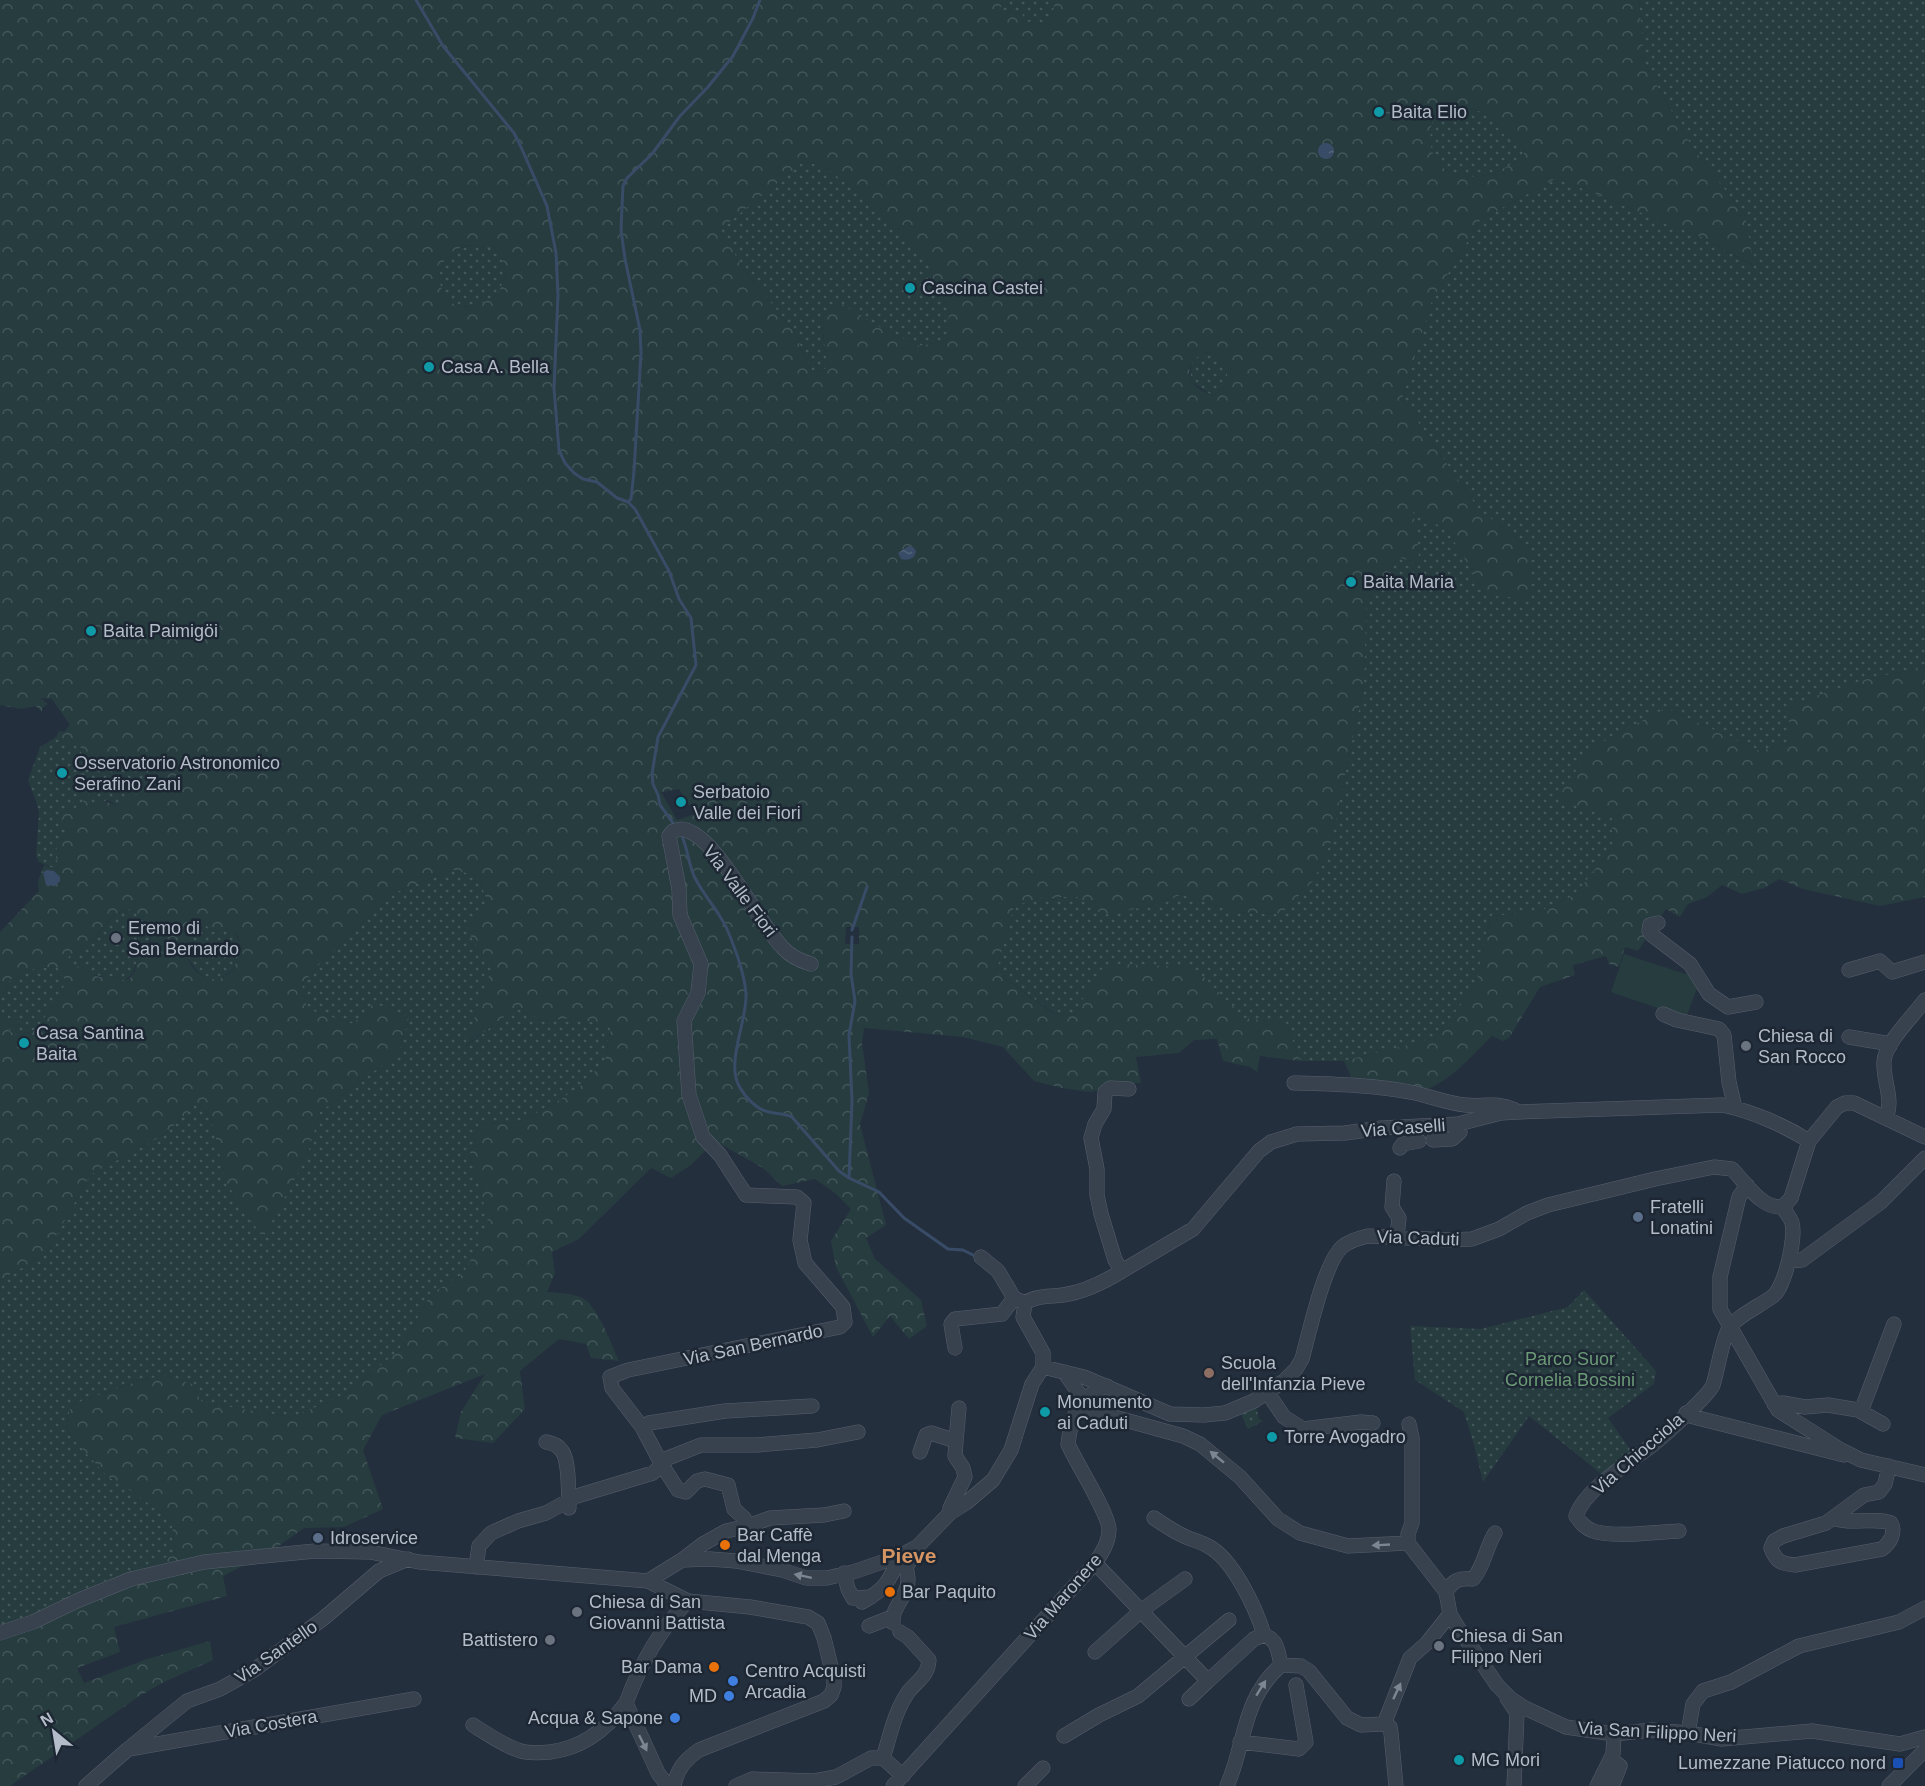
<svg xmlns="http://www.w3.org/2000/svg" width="1925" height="1786" font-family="Helvetica,sans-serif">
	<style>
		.green { fill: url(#green-dots) }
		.forest { fill: url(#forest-crowns); fill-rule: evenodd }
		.pitch { fill: #263c3f }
		.water { fill: url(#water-ripples) }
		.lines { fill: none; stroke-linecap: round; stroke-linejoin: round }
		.stream { stroke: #394c67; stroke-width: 3 }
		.minor-casing { stroke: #565f6c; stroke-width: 15 }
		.minor { stroke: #38414e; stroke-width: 14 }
		.oneway { fill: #7c8592 }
		.culture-dot { fill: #0f9aa8; stroke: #1d2633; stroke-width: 2 }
		.worship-dot { fill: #6b7280; stroke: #1d2633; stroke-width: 2 }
		.service-dot { fill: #5c6f8a; stroke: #1d2633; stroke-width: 2 }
		.education-dot { fill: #8d6e63; stroke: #1d2633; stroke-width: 2 }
		.food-dot { fill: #e8710a; stroke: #1d2633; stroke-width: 2 }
		.shop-dot { fill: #3f7fe0; stroke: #1d2633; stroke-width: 2 }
		.transit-dot { fill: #1a4fb4; stroke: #1d2633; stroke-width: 2 }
		.labels { text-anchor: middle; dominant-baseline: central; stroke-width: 5; stroke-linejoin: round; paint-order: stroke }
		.poi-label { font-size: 18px; fill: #b4bcc9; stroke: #1d2633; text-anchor: start }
		.street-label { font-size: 18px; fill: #b4bcc9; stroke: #1d2633 }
		.park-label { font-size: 18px; fill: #6b9a76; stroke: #1d2633 }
		.quarter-label { font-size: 21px; font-weight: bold; fill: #d59563; stroke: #1d2633 }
	</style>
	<defs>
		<pattern id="green-dots" width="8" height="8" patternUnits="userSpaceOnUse" patternTransform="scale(1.5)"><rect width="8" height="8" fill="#263c3f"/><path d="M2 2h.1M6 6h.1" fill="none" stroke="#435659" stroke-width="1.8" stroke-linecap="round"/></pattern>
		<pattern id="forest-crowns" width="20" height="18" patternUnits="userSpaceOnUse" patternTransform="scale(1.5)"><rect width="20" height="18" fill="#263c3f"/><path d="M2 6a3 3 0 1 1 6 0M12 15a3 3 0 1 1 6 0" fill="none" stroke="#435659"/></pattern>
		<pattern id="water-ripples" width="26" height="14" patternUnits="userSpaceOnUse" patternTransform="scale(1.5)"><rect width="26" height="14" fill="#394c67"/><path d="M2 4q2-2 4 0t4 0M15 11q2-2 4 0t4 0" fill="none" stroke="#53647b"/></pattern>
	</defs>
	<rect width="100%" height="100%" fill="#242f3e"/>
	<!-- green -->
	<path class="green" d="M1002 0H1055L1051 25 1022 21V13L1001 11Z
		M1639 0H1925V667L1863 680 1789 743 1760 751 1666 708 1612 817 1613 846 1575 895 1536 913 1490 916 1476 986 1435 1038 1344 1061H1300L1286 1023 1244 1018 1186 967H1157L1073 1015 1054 1013 996 972 1014 905 1043 897H1077L1150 906 1183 894 1235 912 1280 914 1313 881 1331 842 1364 684 1366 602 1398 557 1419 564 1412 508 1449 532 1485 594 1530 548 1479 510 1402 399 1432 300 1481 219 1557 178 1706 239 1753 266 1745 216 1692 147 1644 63Z
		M1449 105C1479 107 1492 114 1508 140L1518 141 1525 151 1521 160C1509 165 1494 174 1482 176 1437 182 1420 149 1436 110Z
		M802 162 822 165 846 183 882 211 926 257 935 284 949 312 948 340 919 346 885 330 821 320 828 368 812 372 794 331 743 269 720 229Z
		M469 245C496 248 499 246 507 274 504 279 502 285 499 291 495 297 487 302 480 304 438 319 427 267 455 250 459 248 464 247 469 245Z
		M1210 352 1216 354 1229 369 1224 387 1213 396 1192 382C1188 365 1191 355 1210 352Z
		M56 737 82 747 79 777 84 798 82 805 73 809 71 826 64 836 56 858 60 868 55 869 39 862 36 856 39 813 37 804 28 780 40 747Z
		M91 757 89 768 96 766 102 760 115 761 123 758 134 762 152 763 156 768C154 772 145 785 141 787L142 793 138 797 132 791 128 792 119 806 107 800 94 806C86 794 77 769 91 757Z
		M453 870 478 875 488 904 477 947 493 964 466 1046 516 1008 543 1021 574 1018 611 1026 605 1061 578 1088 547 1108 516 1123 480 1124 469 1156 480 1186 489 1226 463 1274 431 1294 399 1350 345 1395 292 1417 229 1407 204 1406 192 1384 168 1376 143 1379 71 1405 66 1427 76 1442 107 1476 136 1494 172 1521 175 1555 74 1593 28 1618 0 1627V1280L46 1254 90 1175 165 1134 197 1103 211 1119 227 1184 307 1156 320 1112 398 1053 409 1018 374 1004 353 1024 306 1009 302 984 324 959 344 942 360 925 396 892Z
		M131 909 140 916 152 929C150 945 143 948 137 961 133 971 134 976 123 980L114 977 92 975 84 968 72 965 68 958 70 954C76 952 84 952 88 947 102 932 109 912 131 909Z
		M202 921 213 932 231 929C257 949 217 1013 187 956L195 924Z
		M57 967 66 980 62 994 48 1011 39 1029 18 1036 8 1030 19 1022 3 1016 0 1011V994L5 992C9 969 38 968 57 967Z
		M1584 1290 1656 1371 1654 1384 1608 1418 1632 1452 1604 1476 1529 1416 1483 1482 1474 1445 1464 1412 1415 1380 1410 1326 1481 1329 1568 1307Z
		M1256 1407 1259 1419 1263 1421 1248 1429 1241 1414Z"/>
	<!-- forest -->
	<path class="forest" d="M0 0H1002L1001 11 1023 13 1022 21 1051 25 1055 0H1639L1644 63 1692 147 1745 216 1754 266 1706 239 1557 178 1481 219 1432 300 1402 399 1479 510 1530 548 1531 600 1485 594 1449 532 1413 509 1420 564 1398 557 1366 602 1364 684 1331 842 1313 881 1281 914 1235 912 1183 894 1150 906 1103 915 1077 897H1043L1014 906 996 972 1053 1013 1073 1015 1100 970 1120 964 1186 967 1204 977 1244 1018 1286 1023 1300 1061 1260 1056 1257 1072 1250 1067 1223 1061 1217 1039 1194 1040 1179 1053 1136 1057 1141 1083H1124L1090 1092 1062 1088 1034 1081 1003 1047 963 1037 864 1028 862 1043 869 1093 860 1124 886 1225 866 1238 875 1259 921 1300 927 1326 909 1339 890 1316 873 1337 836 1267 831 1241 851 1209 835 1193 815 1179 782 1186 763 1168 715 1141 691 1165 671 1178 651 1168 579 1239 552 1252 555 1273 547 1292C559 1293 579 1293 588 1302 602 1317 611 1344 619 1361L591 1358 586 1344 559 1339 520 1371 525 1409 493 1443 455 1438 461 1412 485 1374 382 1415 363 1450 383 1509 344 1527 304 1528 270 1552 223 1576 227 1596 114 1627 120 1652 77 1668 84 1683 147 1659 210 1641 213 1660 164 1682 138 1697 10 1786H0V1627L28 1618 74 1593 175 1554 172 1521 136 1494 107 1476 76 1442 66 1427 71 1405 144 1379 168 1376 192 1384 204 1406 229 1407 292 1417 345 1395 399 1350 431 1294 463 1274 489 1226 480 1186 469 1156 480 1124 516 1123 547 1108 578 1088 605 1061 611 1027 574 1018 543 1021 516 1008 465 1046 493 964 477 947 465 926 488 904 478 875 453 870 396 892 360 925 344 942 324 959 302 984 307 1009 353 1024 374 1003 409 1017 398 1053 320 1112 307 1156 263 1238 227 1184 211 1119 197 1103 165 1134 90 1175 46 1254 0 1280V1011L3 1016 20 1022 8 1030 18 1036 39 1029 48 1011 62 994 65 980 57 967C38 968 9 969 5 992L0 994V932L39 891 38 881 44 865 55 869 59 868C55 855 53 850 63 840V836L70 827 62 822 64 811 73 809 82 805 84 799 79 777 82 748 56 737 59 731 64 732 70 725 52 699 40 698 48 704 42 708V712L36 706 21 709 0 705ZM1449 105C1479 107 1492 114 1508 140L1518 141 1525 151 1521 160C1509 165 1494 174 1482 176 1437 182 1420 149 1436 110ZM803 162 822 165 846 183 882 211 926 257 935 284 949 312 947 340 919 346 885 330 839 302 821 319 828 368 812 372 794 331 743 269 721 229ZM468 245C496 248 499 246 507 274 504 279 502 285 499 291 495 297 487 301 480 304 439 319 427 267 455 250 459 248 464 247 468 245ZM1210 352 1216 354 1229 369 1224 387 1213 396C1206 392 1195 388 1192 381 1184 366 1196 354 1210 352ZM91 758 89 768 91 774 102 760 115 761 123 758 134 762 152 763 156 768C154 772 145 785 141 787L142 793 138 797 132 791 128 792 118 806 99 799 94 806C85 792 82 777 87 761ZM679 789 695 814 677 820 661 792ZM131 909 140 916 152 929 150 942 137 960 135 971 130 978 123 980 107 975 100 977 92 975 84 968 72 965 68 958 70 954C76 952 84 952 88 947 102 932 108 912 131 909ZM202 921 213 932 231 929C239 935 240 940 239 950 232 1006 169 969 193 938L192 934 195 924ZM846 927H859V944H845Z
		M1925 667V897L1880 906 1803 889 1779 879 1764 888 1742 894 1722 885 1707 897 1688 904 1680 917 1666 909 1659 919 1653 917 1649 919V934L1638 951 1625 947 1619 967 1609 964 1606 956 1573 965 1575 975 1540 987 1509 1038 1503 1041 1492 1036C1475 1052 1442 1091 1418 1090 1396 1090 1374 1084 1353 1081L1344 1061 1435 1038 1476 986 1490 916 1536 913 1575 895 1613 846 1612 817 1557 799 1591 748 1666 708 1760 751 1789 743V705L1863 680Z"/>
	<!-- pitch -->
	<path class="pitch" d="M1624 954 1692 976 1697 988 1686 1018 1611 992Z"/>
	<!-- water -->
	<path class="water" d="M1318 151a8 8 0 1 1 16 0a8 8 0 1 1-16 0Z
		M909 546 913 547 916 551C915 559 908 561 901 559L898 553Z
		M47 870 54 871 60 877V881L55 886 46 885 43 872Z"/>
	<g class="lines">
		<!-- stream -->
		<path class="stream" d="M416 0 443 46 514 133 521 147 547 206 556 253 558 295 554 389 559 450 565 463 574 473 583 479 597 482 617 498 628 502 635 509 669 571 679 599 691 618 696 665 658 737 652 774 653 784 658 795 660 805 676 827
			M628 502 631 499 634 471 641 353 640 330 625 259 621 230 623 186 627 178 652 154 680 116 708 87 733 56 753 18 760 0
			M681 834C688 848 688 864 695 878 704 896 719 911 727 929 735 948 745 974 746 995 747 1021 726 1062 739 1086 745 1097 757 1110 769 1112 777 1114 785 1113 792 1117L839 1171 849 1178 879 1192 904 1218 948 1249 963 1250 977 1257
			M852 930 867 887
			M849 1178 852 1101 849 1035 855 1001 851 974 852 937"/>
		<!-- minor casing -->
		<g class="minor-casing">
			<path id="minor" d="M1658 923 1650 925 1649 931 1652 935 1690 964 1709 994 1728 1007 1756 1002
				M1849 970 1880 961 1892 972 1925 962
				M1663 1014 1677 1020 1719 1029 1724 1035 1729 1082 1735 1108
				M1849 1037 1885 1043 1890 1046
				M1294 1083C1333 1084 1377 1085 1415 1093 1432 1097 1447 1103 1465 1105 1485 1107 1494 1101 1515 1110
				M1886 1118C1894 1098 1883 1082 1884 1062 1884 1044 1914 1015 1925 1000
				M1433 1140 1452 1139 1460 1132 1458 1124
				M1400 1148 1403 1144 1419 1141
				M1394 1181 1392 1207 1399 1218 1397 1236
				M1747 1185 1739 1197 1720 1277V1309L1778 1410 1841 1450 1861 1460 1925 1475
				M981 1257 998 1271 1014 1298 1025 1303 1023 1317 1043 1353V1367
				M1789 1261 1802 1260 1881 1202 1925 1158
				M1122 1271 1193 1229 1259 1151 1271 1142 1297 1134 1345 1133 1382 1128 1458 1124 1501 1113 1519 1112 1722 1105C1751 1111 1784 1125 1809 1141
				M1025 1303C1037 1295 1050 1297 1063 1295 1085 1292 1104 1282 1122 1271L1115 1260 1101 1214 1097 1195V1169L1091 1138 1095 1124 1104 1109 1105 1092 1110 1088 1129 1089
				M955 1348 951 1324 955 1319 1002 1314 1014 1298
				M1043 1367 1084 1377 1170 1414 1204 1415 1225 1413 1254 1401 1284 1381 1296 1369 1302 1359C1309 1334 1324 1263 1342 1247 1349 1241 1359 1238 1368 1236L1449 1240 1472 1239 1499 1229 1527 1213 1548 1205 1655 1179 1714 1167 1732 1169C1746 1183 1761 1209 1783 1207L1791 1198 1809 1141 1837 1107 1845 1103H1854L1925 1137
				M1064 1372 1083 1399
				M1267 1392 1284 1417 1303 1429 1361 1422 1373 1423
				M1774 1404 1783 1403 1805 1407 1828 1405 1858 1410 1863 1406 1894 1324
				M1078 1407 1183 1436 1200 1444 1240 1477 1278 1519 1300 1533 1348 1546 1408 1543 1446 1592 1450 1614 1457 1626 1497 1685 1511 1699 1525 1708 1566 1727 1614 1734 1652 1730 1688 1733 1722 1739 1812 1731 1900 1744 1925 1737
				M1858 1410 1883 1424
				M1686 1413 1690 1416 1844 1455
				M642 1427 649 1423 725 1411 812 1406
				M956 1441 959 1408
				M546 1442C552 1443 558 1445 562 1451 570 1462 568 1494 569 1508
				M920 1452 926 1435 931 1433 956 1441 955 1456 963 1468 965 1477 950 1508V1513
				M1154 1518C1164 1525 1175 1532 1186 1537 1193 1540 1201 1542 1208 1546 1233 1559 1256 1608 1264 1635
				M1833 1518C1851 1525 1877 1517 1891 1523 1896 1533 1890 1543 1882 1549L1795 1565C1782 1564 1776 1562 1771 1548L1774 1541 1783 1536 1826 1523 1864 1495 1879 1492 1885 1484 1889 1466
				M748 1526 744 1518 734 1509 728 1485 705 1479 697 1481 686 1492 678 1490 662 1465 668 1458 701 1445H757L817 1440 858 1432
				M1679 1531C1657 1532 1614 1538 1593 1531 1585 1528 1581 1523 1576 1516 1585 1488 1633 1461 1655 1443 1666 1434 1709 1395 1713 1385 1718 1369 1722 1340 1729 1328 1734 1318 1763 1304 1773 1296 1785 1287 1796 1237 1792 1223 1791 1218 1785 1212 1783 1207
				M1408 1543V1534L1412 1523V1438L1409 1424
				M682 1560 703 1544 726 1531 748 1526 770 1518 824 1515 844 1511
				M1095 1563 1208 1681 1254 1639 1264 1635C1278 1640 1278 1652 1281 1665
				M476 1567 479 1546 491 1533 518 1521 546 1513 577 1496 653 1473 662 1465 642 1427 612 1388 610 1377 628 1370 840 1327 845 1322 843 1307 805 1263 800 1240 804 1203 797 1197 746 1195 720 1155 703 1137 689 1095 684 1021 698 993 701 964 680 915 679 889 669 836 673 831C677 830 682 828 686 830 720 841 757 922 783 948 790 956 801 961 811 964
				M844 1573 848 1589 853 1598 871 1597
				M648 1581 688 1601 750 1607 808 1617 818 1623 824 1638 834 1679V1687L831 1695 824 1701 699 1750C685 1760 677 1769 674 1786
				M1446 1592C1453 1580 1459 1578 1473 1579 1484 1567 1486 1547 1495 1533
				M862 1602C885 1590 890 1580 900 1556
				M893 1623C891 1603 915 1594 906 1568L917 1547
				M869 1626 892 1617
				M900 1632 908 1637 929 1660C928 1676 918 1680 909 1691 895 1710 890 1736 883 1758L903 1776
				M0 1633 33 1622 79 1600 131 1579 204 1562 315 1551 370 1552 419 1562 648 1581 682 1560 710 1559 736 1561 782 1570 806 1578H827L853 1572 900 1556 917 1547 950 1513 966 1503 993 1480 1011 1450 1032 1384 1043 1367
				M1095 1652 1142 1610 1185 1579
				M1507 1698 1517 1713 1514 1786
				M1189 1699 1208 1681
				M1384 1724 1390 1727 1391 1733 1396 1786
				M473 1725C487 1734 503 1745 518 1750 528 1754 540 1753 550 1752 583 1748 607 1729 626 1703
				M1688 1733 1693 1704 1703 1691 1731 1682 1799 1646 1899 1622 1925 1608
				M1064 1736 1099 1715 1138 1696 1229 1620
				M1240 1742 1299 1749 1306 1742 1296 1685
				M129 1749 414 1699
				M1611 1759 1620 1766 1612 1786
				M86 1786 127 1750 187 1701 220 1689 254 1670 324 1618 379 1571 408 1559
				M668 1786 658 1773 626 1703C640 1665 659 1630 688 1601
				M736 1786 752 1779 814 1781 836 1777 871 1758H883
				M893 1786 1095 1563C1102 1553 1109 1542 1109 1529 1108 1512 1076 1463 1068 1444 1071 1416 1079 1396 1107 1386
				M1025 1786 1043 1768
				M1227 1786C1246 1742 1242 1699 1281 1665L1301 1666 1309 1671 1347 1718 1361 1725 1384 1724 1410 1658 1427 1643 1450 1614
				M1597 1786 1613 1754 1614 1734
				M1889 1786 1925 1750"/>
		</g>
		<!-- minor -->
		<use href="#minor" class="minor"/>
	</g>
	<!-- one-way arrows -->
	<defs><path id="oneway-solid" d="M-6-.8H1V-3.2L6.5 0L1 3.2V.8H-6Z" transform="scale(1.5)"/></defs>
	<g class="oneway">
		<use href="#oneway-solid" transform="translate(1217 1457) rotate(-141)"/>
		<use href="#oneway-solid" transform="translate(1381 1545) rotate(177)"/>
		<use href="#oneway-solid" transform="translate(803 1576) rotate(-168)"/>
		<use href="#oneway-solid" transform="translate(1261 1688) rotate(-58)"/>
		<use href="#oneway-solid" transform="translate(1397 1691) rotate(-65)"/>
		<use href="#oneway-solid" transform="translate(643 1743) rotate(64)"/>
	</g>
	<!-- markers -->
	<g class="culture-dot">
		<circle cx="1379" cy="112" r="6"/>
		<circle cx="910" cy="288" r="6"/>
		<circle cx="429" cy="367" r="6"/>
		<circle cx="1351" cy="582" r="6"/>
		<circle cx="91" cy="631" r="6"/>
		<circle cx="62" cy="773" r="6"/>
		<circle cx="681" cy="802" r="6"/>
		<circle cx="24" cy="1043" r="6"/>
		<circle cx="1045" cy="1412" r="6"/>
		<circle cx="1272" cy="1437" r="6"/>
		<circle cx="1459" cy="1760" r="6"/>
	</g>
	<g class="worship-dot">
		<circle cx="116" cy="938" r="6"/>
		<circle cx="1746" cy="1046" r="6"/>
		<circle cx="577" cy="1612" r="6"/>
		<circle cx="550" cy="1640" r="6"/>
		<circle cx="1439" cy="1646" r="6"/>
	</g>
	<g class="service-dot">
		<circle cx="1638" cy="1217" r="6"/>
		<circle cx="318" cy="1538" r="6"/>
	</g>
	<circle class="education-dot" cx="1209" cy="1373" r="6"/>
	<g class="food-dot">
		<circle cx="725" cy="1545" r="6"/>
		<circle cx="890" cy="1592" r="6"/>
		<circle cx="714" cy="1667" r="6"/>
	</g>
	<g class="shop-dot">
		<circle cx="733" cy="1681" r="6"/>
		<circle cx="729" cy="1696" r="6"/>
		<circle cx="675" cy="1718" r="6"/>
	</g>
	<rect class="transit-dot" x="1892" y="1757" width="12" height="12" rx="3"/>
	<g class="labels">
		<!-- poi labels -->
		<g class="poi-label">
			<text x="1391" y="112">Baita Elio</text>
			<text x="922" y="288">Cascina Castei</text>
			<text x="441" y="367">Casa A. Bella</text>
			<text x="1363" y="582">Baita Maria</text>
			<text x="103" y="631">Baita Paimigöi</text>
			<text x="74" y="763">Osservatorio Astronomico<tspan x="74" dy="21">Serafino Zani</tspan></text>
			<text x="693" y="792">Serbatoio<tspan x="693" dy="21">Valle dei Fiori</tspan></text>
			<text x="128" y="928">Eremo di<tspan x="128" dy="21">San Bernardo</tspan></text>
			<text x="36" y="1033">Casa Santina<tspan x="36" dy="21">Baita</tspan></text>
			<text x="1758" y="1036">Chiesa di<tspan x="1758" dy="21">San Rocco</tspan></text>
			<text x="1650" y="1207">Fratelli<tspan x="1650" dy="21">Lonatini</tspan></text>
			<text x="1221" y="1363">Scuola<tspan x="1221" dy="21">dell'Infanzia Pieve</tspan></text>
			<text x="1057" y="1402">Monumento<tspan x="1057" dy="21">ai Caduti</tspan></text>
			<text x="1284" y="1437">Torre Avogadro</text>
			<text x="737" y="1535">Bar Caffè<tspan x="737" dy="21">dal Menga</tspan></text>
			<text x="330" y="1538">Idroservice</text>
			<text x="902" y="1592">Bar Paquito</text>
			<text x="589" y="1602">Chiesa di San<tspan x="589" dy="21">Giovanni Battista</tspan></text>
			<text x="1451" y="1636">Chiesa di San<tspan x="1451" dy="21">Filippo Neri</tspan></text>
			<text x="538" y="1640" text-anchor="end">Battistero</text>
			<text x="702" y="1667" text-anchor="end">Bar Dama</text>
			<text x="745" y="1671">Centro Acquisti<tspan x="745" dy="21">Arcadia</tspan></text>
			<text x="717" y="1696" text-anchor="end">MD</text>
			<text x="663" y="1718" text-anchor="end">Acqua &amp; Sapone</text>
			<text x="1471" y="1760">MG Mori</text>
			<text x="1886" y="1763" text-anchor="end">Lumezzane Piatucco nord</text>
		</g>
		<!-- street labels -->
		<g class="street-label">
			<text transform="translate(740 891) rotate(53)">Via Valle Fiori</text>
			<text transform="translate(1403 1128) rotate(-4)">Via Caselli</text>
			<text transform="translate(1418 1238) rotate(2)">Via Caduti</text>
			<text transform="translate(753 1345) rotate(-12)">Via San Bernardo</text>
			<text transform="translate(1638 1454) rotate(-41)">Via Chiocciola</text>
			<text transform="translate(1063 1597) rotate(-49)">Via Maronere</text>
			<text transform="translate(276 1652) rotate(-35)">Via Santello</text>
			<text transform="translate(271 1724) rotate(-10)">Via Costera</text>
			<text transform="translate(1657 1732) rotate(3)">Via San Filippo Neri</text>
		</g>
		<!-- park labels -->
		<g class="park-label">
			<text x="1570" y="1359">Parco Suor<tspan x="1570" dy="21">Cornelia Bossini</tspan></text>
		</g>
		<!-- quarter labels -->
		<g class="quarter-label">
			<text x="909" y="1555">Pieve</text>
		</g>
	</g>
	<!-- north arrow -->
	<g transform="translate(54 1732) rotate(330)" stroke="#1d2633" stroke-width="4.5" paint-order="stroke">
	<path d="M0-4.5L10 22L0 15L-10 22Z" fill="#b4bcc9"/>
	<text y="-9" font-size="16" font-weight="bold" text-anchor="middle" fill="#b4bcc9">N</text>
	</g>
</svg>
